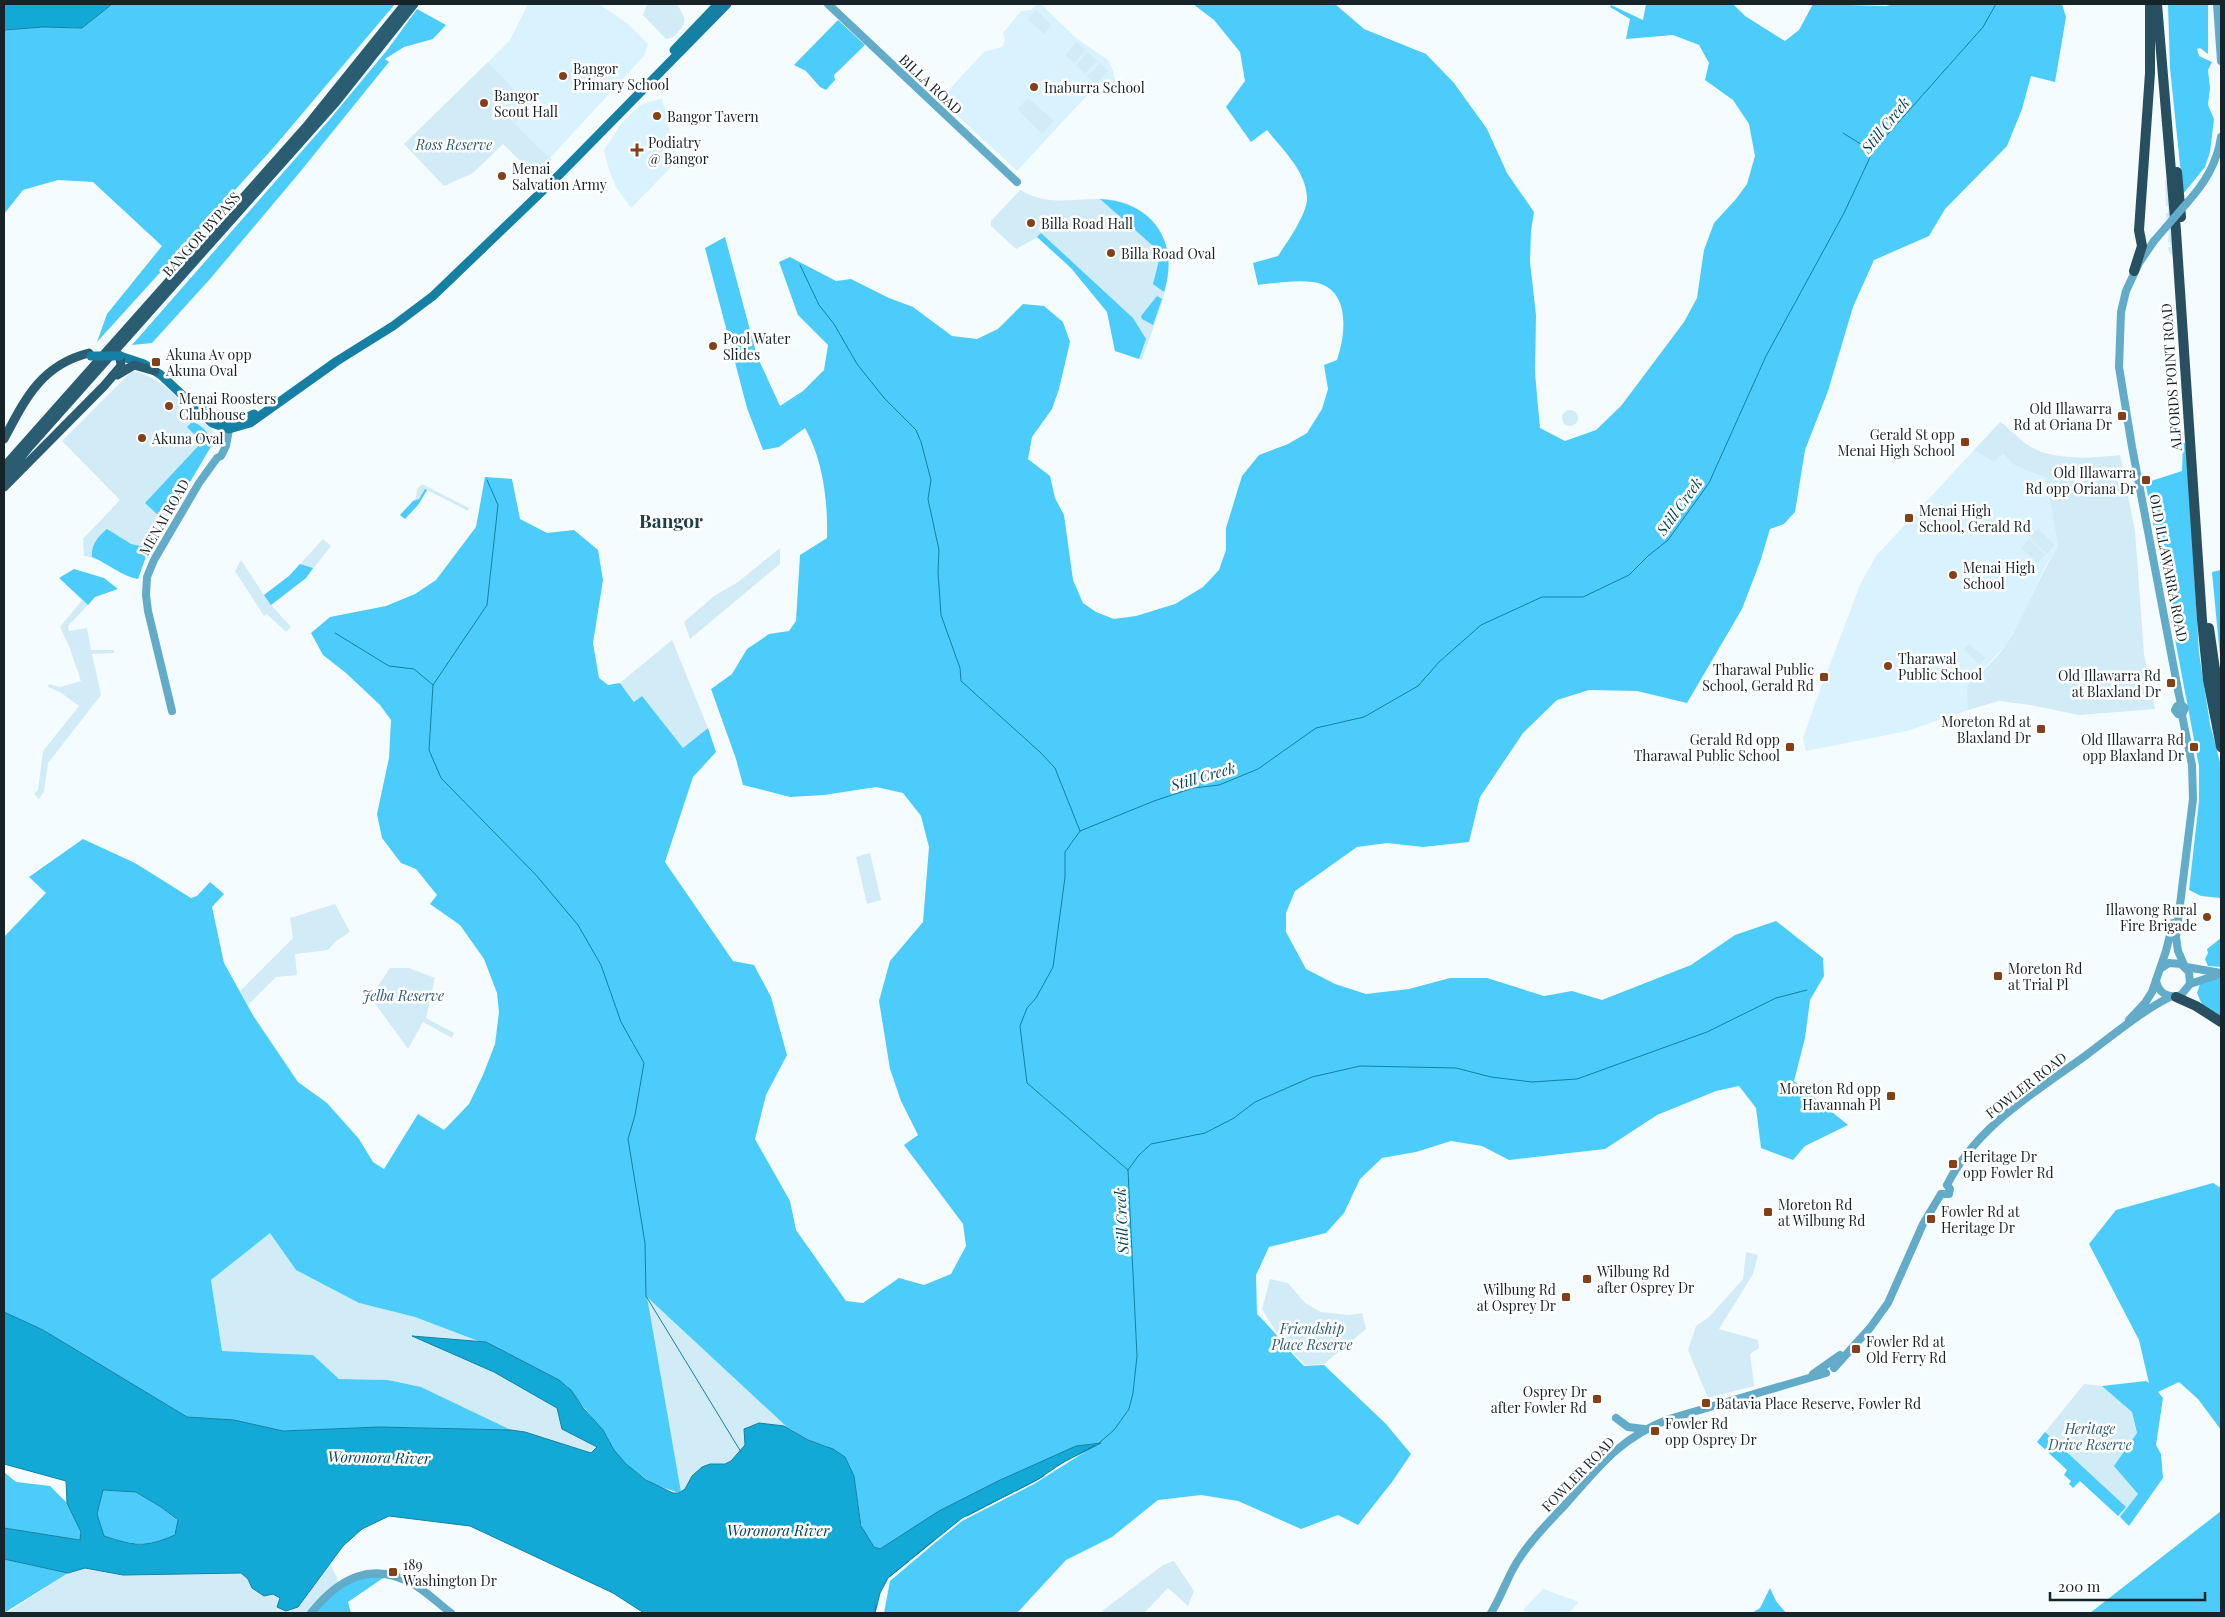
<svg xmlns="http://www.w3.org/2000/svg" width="2225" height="1617" font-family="'Playfair Display',serif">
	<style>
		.built { fill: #d8f2fe }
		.green { fill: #d1ebf7 }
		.forest { fill: #4bccfb }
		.water { fill: #13a9d7; stroke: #1481a3; fill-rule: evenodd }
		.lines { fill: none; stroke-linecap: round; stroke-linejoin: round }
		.stream { stroke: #1481a3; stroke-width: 1 }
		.tertiary { stroke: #62abc9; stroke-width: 8 }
		.secondary { stroke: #1580a3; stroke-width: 9 }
		.primary { stroke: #2a5d72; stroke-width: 9 }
		.trunk { stroke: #284f5f; stroke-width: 10 }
		.tertiary-bridge { stroke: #62abc9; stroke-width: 8 }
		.secondary-bridge { stroke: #1580a3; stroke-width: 9 }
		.poi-dot { fill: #864019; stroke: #fff; stroke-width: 2 }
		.labels { text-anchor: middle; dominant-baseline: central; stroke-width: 5; stroke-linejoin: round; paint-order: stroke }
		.poi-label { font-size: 14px; fill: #162329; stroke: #fff; text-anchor: start }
		.street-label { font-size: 14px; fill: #162329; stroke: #fff }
		.park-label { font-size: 14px; font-style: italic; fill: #2a5d71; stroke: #fff }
		.water-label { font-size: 15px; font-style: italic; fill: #094255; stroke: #fff }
		.district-label { font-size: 19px; font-weight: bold; fill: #203f4b; stroke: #fff }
	</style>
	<rect width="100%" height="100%" fill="#f5fcff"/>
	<!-- built -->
	<path class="built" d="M528 4H599L628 24 648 44 644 56 550 158 498 107 515 90 488 62 510 40Z
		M1037 4H1041L1076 38 1108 60 1113 71 1116 84 1115 94 1092 90 1017 171 944 103V95L984 52 1002 47 1005 41 1003 33 1021 11 1031 10Z
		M662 98 677 161 631 208 616 187 609 170 604 150 622 123 640 105Z
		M1974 450 1994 462 2003 454 2014 465 2046 478 2058 546 2046 565 2022 617 2005 646 1968 686V710L1907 731 1806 751 1803 738 1816 701 1860 585 1876 556Z
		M1544 1588 1546 1590 1579 1602 1569 1613H1527L1523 1610Z"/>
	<!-- green -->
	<path class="green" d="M647 4H677C685 19 689 20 677 33 673 37 672 38 666 39L643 15Z
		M1036 10 1051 25 1044 34 1028 19Z
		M1077 42 1086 50 1074 63 1065 55Z
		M1088 52 1097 61 1085 74 1076 65Z
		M488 62 515 90 499 108 552 160 535 176 503 144 473 173 444 186 404 144Z
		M576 63 584 71 572 84 564 76Z
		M1100 63 1108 71 1096 84 1087 76Z
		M1028 98 1054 121 1042 134 1017 109Z
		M528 99 533 104 515 122 510 117Z
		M2165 179 2168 185 2174 256 2169 252 2168 247H2171L2170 242H2168L2169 231H2167L2166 213H2168V206H2166Z
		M1020 190C1051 207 1070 198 1102 199 1121 199 1137 206 1151 219 1188 258 1156 316 1142 360L1115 351 1107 312 1071 268 1038 237 1016 249 991 226V221Z
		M132 371C166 376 185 411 212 429L216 438 172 512C153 529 146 555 138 579 118 575 105 558 84 556L83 539 120 500 62 441Z
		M1562 418a8 8 0 1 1 16 0a8 8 0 1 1-16 0Z
		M2000 422C2011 429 2019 440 2031 447 2053 461 2094 458 2120 455L2135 531 2144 654 2155 709 2079 715 2031 705 1999 701 1968 710 1967 686C1979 673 1996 660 2005 646 2026 614 2038 578 2058 546L2046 478 2014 465 2003 454 1994 462 1974 450Z
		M422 484 469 508 468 511 427 490 418 505 405 519 400 515 416 498 417 489Z
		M2038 529 2055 545 2047 554 2030 538Z
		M323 539 331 546 306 578 271 605 291 627 286 632 267 614 264 616 235 571 241 560 264 595 289 576Z
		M2029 539 2045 555 2038 563 2021 548Z
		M780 548V564L690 639 684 622 714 596 738 582Z
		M82 600 88 605 68 626 69 631 87 628 91 650H114V653L92 654 101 695 48 763 44 791 39 799 34 794 38 790 43 751 79 706 60 692 48 687 49 684 60 687 81 681 69 646 60 627Z
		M672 640 708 728 683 748 642 697 635 702 620 683Z
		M1969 644 1985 658 1979 664 1964 649Z
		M870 853 881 900 867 904 856 857Z
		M335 904 350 932 336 941 328 950 295 954 297 975 276 977 248 1005 240 991 293 938 290 918Z
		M390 968H409L435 978 426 1018 454 1033 452 1038 423 1022 408 1049 369 995 378 986Z
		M270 1232 296 1270 359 1303 415 1317 478 1341 414 1336 494 1372 557 1408 562 1429 597 1447 591 1453 525 1432 511 1430 421 1387 388 1380 339 1379 313 1355 222 1351 211 1280Z
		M1746 1252 1758 1255 1753 1274 1719 1329 1758 1340 1759 1348 1750 1354 1754 1386 1708 1398 1688 1350 1696 1326 1709 1317 1743 1279Z
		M1270 1279 1288 1283 1305 1303 1321 1312 1349 1315 1362 1313 1366 1329 1324 1364 1305 1365C1288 1349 1274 1330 1262 1309Z
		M646 1296 787 1427 765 1423 748 1426 744 1432 745 1445C730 1475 715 1456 698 1470 690 1476 689 1486 681 1492Z
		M2084 1384 2102 1386 2118 1397 2132 1412 2137 1434 2115 1466 2138 1494 2120 1517 2037 1442Z
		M4 1559 68 1573 85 1568 123 1575 241 1573 248 1579 252 1588 273 1594 298 1607 330 1564 340 1584 311 1613H7L60 1578Z
		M1174 1561 1194 1591 1188 1606 1168 1588 1144 1613H1105L1102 1611 1163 1565Z"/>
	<!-- forest -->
	<path class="forest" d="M112 4H395L274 147 97 342 107 314 162 246 93 182 58 180 23 190 4 214V30L43 27 82 28Z
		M1193 4H1335L1364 29 1426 54 1454 83 1487 129 1507 173 1534 212 1531 231 1530 262 1536 315 1535 373 1540 428 1565 441 1596 430 1621 406 1684 322 1697 298 1704 250 1714 223 1736 199 1747 184 1755 156 1749 124 1733 100 1705 80 1709 63 1699 45 1673 35 1626 39 1630 19 1610 7 1611 5 1643 20 1646 4H1733L1745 16 1785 41 1799 30 1813 4 1886 6 1895 4H2062L2066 17 2055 82 2031 76 2022 109 2007 146 1945 209 1929 236 1874 260 1853 307 1828 391 1805 450 1795 512 1784 524 1770 529 1760 562 1742 609 1687 703 1637 691 1589 690 1557 700 1523 733 1480 797 1469 842 1423 847 1387 843 1357 847 1295 891 1286 913V932L1306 969 1335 984 1366 994 1409 989 1450 978H1487L1544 996 1572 991 1602 1000 1691 965 1735 935 1776 921 1823 958 1824 976 1810 1000 1805 1038 1794 1081 1848 1125 1805 1146 1793 1160 1761 1148 1756 1108 1739 1086 1716 1091 1657 1115 1605 1149 1509 1160 1482 1146 1451 1141 1416 1152 1382 1158 1360 1179 1344 1213 1326 1233 1269 1247 1256 1275 1257 1314C1274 1330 1287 1350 1304 1366L1324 1365 1386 1424 1411 1454 1392 1482 1358 1525 1338 1515 1301 1529 1238 1501 1201 1495 1158 1500 1112 1537 1066 1560 1017 1613H884L890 1581 936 1542 962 1521 1034 1484 1099 1443 1076 1446 880 1549 874 1547 862 1529 854 1476 845 1457 826 1446 808 1440 787 1427 647 1297 681 1492 679 1493 653 1484 629 1467 617 1455 606 1435 566 1385 486 1342 478 1341 415 1317 359 1303 296 1270 270 1233 211 1280 222 1351 313 1355 339 1379 388 1380 421 1387 511 1430 379 1427 283 1431 234 1420 187 1417 43 1330 4 1312V937L46 893 29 877 83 839 135 863 191 898 197 896 210 882 224 894 212 907 224 963 254 1017 298 1082 327 1103 359 1139 373 1162 384 1169 418 1114 444 1130 469 1104 483 1075 495 1044 499 1012 497 993 484 959 460 925 430 904 437 895 416 869 401 863 382 838 377 814 389 758 391 720 380 705 346 673 323 655 311 633 330 617 386 606 415 594 436 580 476 527 485 477 512 479 520 519 547 533 574 530 598 550 603 580 593 643 599 678 608 685 620 683 634 702 642 696 683 748 708 728 716 752 693 777 665 862 733 961 754 965 771 997 787 1055 766 1095 755 1139 790 1201 796 1230 846 1301 863 1303 899 1278 924 1285 951 1274 966 1246 963 1224 904 1145 918 1135 901 1101 890 1069 879 1001 890 961 923 922 929 847 921 816 903 793 876 787 824 795 790 797 743 785 736 759 711 689 732 674 747 649 769 634 789 631 796 621 800 555 827 538C828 501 823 460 805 428L779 447 763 450 747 408 705 248 725 237 757 356 780 406 803 391 824 370 828 345 798 315 779 262 790 257 836 281 851 279 889 298 913 307 952 336 977 339 998 329 1023 304 1044 306 1063 322 1070 342 1059 389 1052 409 1032 437 1028 459 1050 476 1055 498 1064 515 1073 580 1083 603 1096 612 1114 619 1136 616 1175 604 1203 587 1219 570 1226 550V528L1242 476 1259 455 1288 444 1307 433 1322 409 1328 389 1324 365 1337 360C1346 333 1351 288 1313 282 1295 280 1276 283 1258 285L1253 263 1278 256C1287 242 1308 213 1307 197 1306 171 1282 149 1267 130L1251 142 1226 107 1245 81 1240 52 1214 20Z
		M2168 4H2208V54L2200 48 2197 49 2199 56 2212 62 2208 70 2210 88 2208 105 2214 119 2210 152 2205 167 2183 194 2170 68Z
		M417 9 446 25 433 39 404 47 385 59 389 62 300 172 210 279 152 343 132 345 330 119 388 49Z
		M838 20 865 45 834 75 835 80 826 90 820 87 806 71 794 65Z
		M1100 199C1153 202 1180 242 1164 292L1153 284 1161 253Z
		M1041 233 1133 318 1146 339 1139 359 1115 351 1107 312 1071 268 1037 237Z
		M1157 296 1162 299 1153 325 1142 319 1141 316Z
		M192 422C201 424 212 435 212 445L172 512 157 514 145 503 202 442 187 427Z
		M2183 443H2185L2187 453 2199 653 2210 724 2221 766V898L2201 896 2189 890 2199 801V766L2146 486 2148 482 2182 471Z
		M425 489 427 490 418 505 405 519 400 515 413 501 419 499Z
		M107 529 131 544 149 548 138 579C121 576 109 564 92 557 91 544 98 537 107 529Z
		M300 564 313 568 306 578 271 605 264 595 289 576Z
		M74 569 104 578 118 589 95 597 88 605 59 578Z
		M2221 570V667L2212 572Z
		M2221 938V967L2208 966 2205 959 2208 953 2207 949Z
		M2221 978V1018L2203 1007 2197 993 2200 984 2211 979Z
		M2213 1183 2221 1188V1430L2198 1399 2179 1382 2158 1392 2163 1398 2156 1445 2161 1454 2163 1478 2129 1526 2120 1517 2138 1494 2114 1466 2137 1433 2132 1412 2102 1386 2146 1381 2149 1383 2139 1340 2089 1244 2116 1210Z
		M2045 1432 2126 1507 2118 1516 2080 1481 2073 1488 2069 1484 2071 1481 2064 1475 2067 1470 2037 1442Z
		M4 1472 16 1482 50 1486 67 1503 81 1532V1540L4 1528Z
		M103 1490 136 1492 161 1507 178 1521 175 1535C144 1547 136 1546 104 1536L97 1514Z
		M2221 1511V1613H2090Z
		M4 1559 68 1573 4 1613Z
		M389 1574 348 1602 351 1613H311L320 1602 355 1577Z
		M1770 1588 1776 1601 1786 1613H1752L1760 1608Z"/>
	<!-- water -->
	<path class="water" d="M4 4H112L82 28 43 27 4 30Z
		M4 1312 43 1330 187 1417 234 1420 283 1431 379 1427 511 1430 525 1432 591 1453 597 1447 562 1429 557 1408 494 1372 412 1336 486 1342 559 1380 571 1390 584 1409 603 1430 614 1450 626 1464 646 1480 673 1493H679L685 1489 692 1476 702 1467 710 1464H725L731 1461 745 1445 744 1429 759 1423 784 1426 808 1440 833 1449 845 1457 854 1476 861 1526 874 1547 880 1549 939 1511 998 1481 1076 1446 1101 1443 1062 1463 1037 1480 962 1518 888 1578 880 1593 875 1613H644L613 1593 470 1526 389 1516 362 1529 343 1546 298 1607 286 1611 277 1607 280 1598 273 1594 264 1596 252 1588 248 1579 241 1573 123 1575 85 1568 68 1573 4 1559V1528L80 1540 81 1532 67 1503 66 1481 4 1464ZM103 1490 136 1492 161 1507 178 1520 175 1535C144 1548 135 1546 104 1536L97 1514Z"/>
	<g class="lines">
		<!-- stream -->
		<path class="stream" d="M1843 133 1872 151
			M800 265 819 305 834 324 857 364 885 399 916 430 921 442 931 480 928 499 939 550 938 572 941 615 960 668 961 681 1040 752 1055 768 1080 831
			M487 480 498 505 487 605 433 685 429 750 441 778 536 875 578 925 601 965 621 1022 644 1063 635 1115 628 1139 645 1243 646 1296 741 1452
			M335 633 389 666 414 669 433 685
			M1128 1170 1139 1155 1151 1144 1205 1133 1234 1118 1255 1102 1312 1077 1360 1066 1456 1068 1491 1077 1532 1082 1577 1079 1707 1032 1776 998 1807 990
			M1099 1443 1114 1430 1129 1409 1133 1393 1137 1356 1128 1170 1027 1083 1020 1026 1027 1008 1036 998 1053 967 1065 877V852L1080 831 1154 801 1193 788 1219 785 1258 769 1316 728 1364 717 1418 686 1439 662 1481 625 1542 597H1583L1629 575 1648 556 1668 540 1709 483 1766 356 1844 213 1873 151 1983 27 1996 4
			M1079 1454 1095 1445
			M1057 1466 1064 1462
			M1016 1491 1044 1476
			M967 1516 1013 1492
			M912 1558 934 1540
			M889 1577 909 1561
			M875 1613 876 1605"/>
		<!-- tertiary -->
		<path class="tertiary" d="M828 4 1017 182
			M2217 4 2221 61
			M2186 204C2204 184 2217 164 2221 137
			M2154 241 2139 263 2126 291 2121 312 2119 367 2132 447 2179 695 2181 704 2185 708 2182 715
			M2181 704 2177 706 2175 710 2178 714 2182 715
			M172 711 148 611 146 595 147 577 154 560 199 483 217 458 221 456 226 446 230 424
			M2182 715 2192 765 2193 799 2176 937 2178 951 2185 967
			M2186 967 2221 973
			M2156 980C2158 993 2168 999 2181 995L2190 984 2189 972 2181 964 2169 963 2160 969
			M2190 984 2217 975
			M2129 1020 2145 1003 2152 992 2166 951 2173 923
			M1947 1185C1977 1126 2034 1093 2085 1056 2112 1036 2140 1012 2170 997
			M1941 1194H1949L1950 1189 1947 1185
			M1834 1368 1870 1328 1888 1303 1923 1224 1941 1194
			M1813 1374 1840 1355
			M1616 1418 1628 1427 1644 1429
			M311 1613C339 1578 372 1560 415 1585 428 1593 439 1604 451 1613
			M1491 1613C1501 1597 1507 1578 1517 1562 1530 1541 1547 1524 1564 1506 1599 1467 1618 1439 1669 1419L1826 1373"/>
		<!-- secondary -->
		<path class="secondary" d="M674 50 718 4
			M115 352 120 356 144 364 161 375 212 423 229 429 250 423 337 361 393 326 433 296 558 176 727 4
			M198 402C218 422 228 427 254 414"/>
		<!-- primary -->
		<path class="primary" d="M117 375 134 365 155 371
			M4 439C25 399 41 365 89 353
			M4 467 306 127 405 4
			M4 478 30 446 336 102 414 4
			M4 487 104 386 121 366 120 356"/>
		<!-- trunk -->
		<path class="trunk" d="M2157 4 2176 231 2202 620 2208 680 2221 747
			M2177 172 2181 217
			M2134 271 2142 246 2139 230 2150 73V4
			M2209 628 2221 711
			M2176 997 2196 1006 2221 1022"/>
		<!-- tertiary-bridge -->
		<path class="tertiary-bridge" d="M2154 241 2186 204"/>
		<!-- secondary-bridge -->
		<path class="secondary-bridge" d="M91 356H120"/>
	</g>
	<!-- markers -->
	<g class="poi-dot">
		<circle cx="563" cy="76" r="5"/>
		<circle cx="1034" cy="87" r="5"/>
		<circle cx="484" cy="103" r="5"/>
		<circle cx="657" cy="116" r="5"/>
		<path d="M634.5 142.5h5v5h5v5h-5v5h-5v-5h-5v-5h5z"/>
		<circle cx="502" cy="176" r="5"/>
		<circle cx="1031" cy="223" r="5"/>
		<circle cx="1111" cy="253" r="5"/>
		<circle cx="713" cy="346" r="5"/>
		<rect x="151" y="357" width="10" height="10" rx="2.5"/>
		<circle cx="169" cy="406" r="5"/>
		<rect x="2117" y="411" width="10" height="10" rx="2.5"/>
		<circle cx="142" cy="438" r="5"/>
		<rect x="1960" y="437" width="10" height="10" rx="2.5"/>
		<rect x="2141" y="475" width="10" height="10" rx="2.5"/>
		<rect x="1904" y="513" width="10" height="10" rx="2.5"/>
		<circle cx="1953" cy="575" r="5"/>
		<circle cx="1888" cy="666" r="5"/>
		<rect x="1819" y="672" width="10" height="10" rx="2.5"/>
		<rect x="2166" y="678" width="10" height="10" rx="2.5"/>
		<rect x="2036" y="724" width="10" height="10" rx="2.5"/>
		<rect x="1785" y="742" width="10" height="10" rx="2.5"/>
		<rect x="2189" y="742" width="10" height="10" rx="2.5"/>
		<circle cx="2207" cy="917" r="5"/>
		<rect x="1993" y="971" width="10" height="10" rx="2.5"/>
		<rect x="1886" y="1091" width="10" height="10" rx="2.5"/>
		<rect x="1948" y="1159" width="10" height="10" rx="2.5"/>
		<rect x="1763" y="1207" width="10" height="10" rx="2.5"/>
		<rect x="1926" y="1214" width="10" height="10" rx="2.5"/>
		<rect x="1582" y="1274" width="10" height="10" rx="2.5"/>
		<rect x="1561" y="1292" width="10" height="10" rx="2.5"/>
		<rect x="1851" y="1344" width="10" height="10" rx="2.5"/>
		<rect x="1592" y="1394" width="10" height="10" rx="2.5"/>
		<rect x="1701" y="1398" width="10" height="10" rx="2.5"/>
		<rect x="1650" y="1426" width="10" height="10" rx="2.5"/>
		<rect x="388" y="1567" width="10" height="10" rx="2.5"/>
	</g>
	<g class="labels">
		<!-- poi labels -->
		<g class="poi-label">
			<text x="573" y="68">Bangor<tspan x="573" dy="16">Primary School</tspan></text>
			<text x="1044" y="87">Inaburra School</text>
			<text x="494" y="95">Bangor<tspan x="494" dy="16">Scout Hall</tspan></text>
			<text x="667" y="116">Bangor Tavern</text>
			<text x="648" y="142">Podiatry<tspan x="648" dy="16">@ Bangor</tspan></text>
			<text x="512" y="168">Menai<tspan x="512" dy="16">Salvation Army</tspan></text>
			<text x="1041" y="223">Billa Road Hall</text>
			<text x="1121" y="253">Billa Road Oval</text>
			<text x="723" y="338">Pool Water<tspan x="723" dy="16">Slides</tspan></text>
			<text x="166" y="354">Akuna Av opp<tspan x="166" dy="16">Akuna Oval</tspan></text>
			<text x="179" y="398">Menai Roosters<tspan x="179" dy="16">Clubhouse</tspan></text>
			<text x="2112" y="408" text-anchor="end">Old Illawarra<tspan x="2112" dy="16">Rd at Oriana Dr</tspan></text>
			<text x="1955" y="434" text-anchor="end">Gerald St opp<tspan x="1955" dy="16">Menai High School</tspan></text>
			<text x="152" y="438">Akuna Oval</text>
			<text x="2136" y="472" text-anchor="end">Old Illawarra<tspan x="2136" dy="16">Rd opp Oriana Dr</tspan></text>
			<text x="1919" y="510">Menai High<tspan x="1919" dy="16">School, Gerald Rd</tspan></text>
			<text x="1963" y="567">Menai High<tspan x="1963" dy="16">School</tspan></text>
			<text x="1898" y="658">Tharawal<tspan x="1898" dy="16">Public School</tspan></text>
			<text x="1814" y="669" text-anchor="end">Tharawal Public<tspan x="1814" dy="16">School, Gerald Rd</tspan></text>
			<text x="2161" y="675" text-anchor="end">Old Illawarra Rd<tspan x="2161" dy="16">at Blaxland Dr</tspan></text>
			<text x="2031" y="721" text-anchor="end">Moreton Rd at<tspan x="2031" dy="16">Blaxland Dr</tspan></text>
			<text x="1780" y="739" text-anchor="end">Gerald Rd opp<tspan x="1780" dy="16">Tharawal Public School</tspan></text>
			<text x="2184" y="739" text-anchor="end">Old Illawarra Rd<tspan x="2184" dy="16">opp Blaxland Dr</tspan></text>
			<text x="2197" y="909" text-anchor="end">Illawong Rural<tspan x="2197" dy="16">Fire Brigade</tspan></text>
			<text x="2008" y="968">Moreton Rd<tspan x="2008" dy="16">at Trial Pl</tspan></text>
			<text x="1881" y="1088" text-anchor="end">Moreton Rd opp<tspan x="1881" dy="16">Havannah Pl</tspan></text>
			<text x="1963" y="1156">Heritage Dr<tspan x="1963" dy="16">opp Fowler Rd</tspan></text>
			<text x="1778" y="1204">Moreton Rd<tspan x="1778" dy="16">at Wilbung Rd</tspan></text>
			<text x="1941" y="1211">Fowler Rd at<tspan x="1941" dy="16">Heritage Dr</tspan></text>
			<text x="1597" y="1271">Wilbung Rd<tspan x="1597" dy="16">after Osprey Dr</tspan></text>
			<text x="1556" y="1289" text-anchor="end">Wilbung Rd<tspan x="1556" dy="16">at Osprey Dr</tspan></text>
			<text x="1866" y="1341">Fowler Rd at<tspan x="1866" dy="16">Old Ferry Rd</tspan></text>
			<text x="1587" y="1391" text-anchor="end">Osprey Dr<tspan x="1587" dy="16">after Fowler Rd</tspan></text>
			<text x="1716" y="1403">Batavia Place Reserve, Fowler Rd</text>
			<text x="1665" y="1423">Fowler Rd<tspan x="1665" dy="16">opp Osprey Dr</tspan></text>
			<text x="403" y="1564">189<tspan x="403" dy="16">Washington Dr</tspan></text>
		</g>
		<!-- street labels -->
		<g class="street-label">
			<text transform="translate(931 84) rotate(43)">BILLA ROAD</text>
			<text transform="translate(201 234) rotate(-48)">BANGOR BYPASS</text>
			<text transform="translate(2171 377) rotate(-94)">ALFORDS POINT ROAD</text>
			<text transform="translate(164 517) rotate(-60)">MENAI ROAD</text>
			<text transform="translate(2169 568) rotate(79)">OLD ILLAWARRA ROAD</text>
			<text transform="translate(2026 1085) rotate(-38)">FOWLER ROAD</text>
			<text transform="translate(1578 1474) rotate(-46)">FOWLER ROAD</text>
		</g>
		<!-- park labels -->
		<g class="park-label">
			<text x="454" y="144">Ross Reserve</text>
			<text x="403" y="995">Jelba Reserve</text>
			<text x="1312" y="1328">Friendship<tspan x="1312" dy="16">Place Reserve</tspan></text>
			<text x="2090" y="1428">Heritage<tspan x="2090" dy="16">Drive Reserve</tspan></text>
		</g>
		<!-- water labels -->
		<g class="water-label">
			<text transform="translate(1885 125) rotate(-51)">Still Creek</text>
			<text transform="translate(1679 506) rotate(-54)">Still Creek</text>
			<text transform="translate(1203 776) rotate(-16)">Still Creek</text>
			<text transform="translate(1121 1221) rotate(-93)">Still Creek</text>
			<text transform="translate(379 1457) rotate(1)">Woronora River</text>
			<text x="778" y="1530">Woronora River</text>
		</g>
		<!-- district labels -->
		<g class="district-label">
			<text x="671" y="520">Bangor</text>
		</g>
	</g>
	<!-- border -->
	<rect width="2225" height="1617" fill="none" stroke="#162329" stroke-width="10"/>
	<!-- scale -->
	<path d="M2050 1592v8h155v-8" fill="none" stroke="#162329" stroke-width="2.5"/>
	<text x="2058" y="1592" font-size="15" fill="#162329" stroke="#ffffff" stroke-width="4" paint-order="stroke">200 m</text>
</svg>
